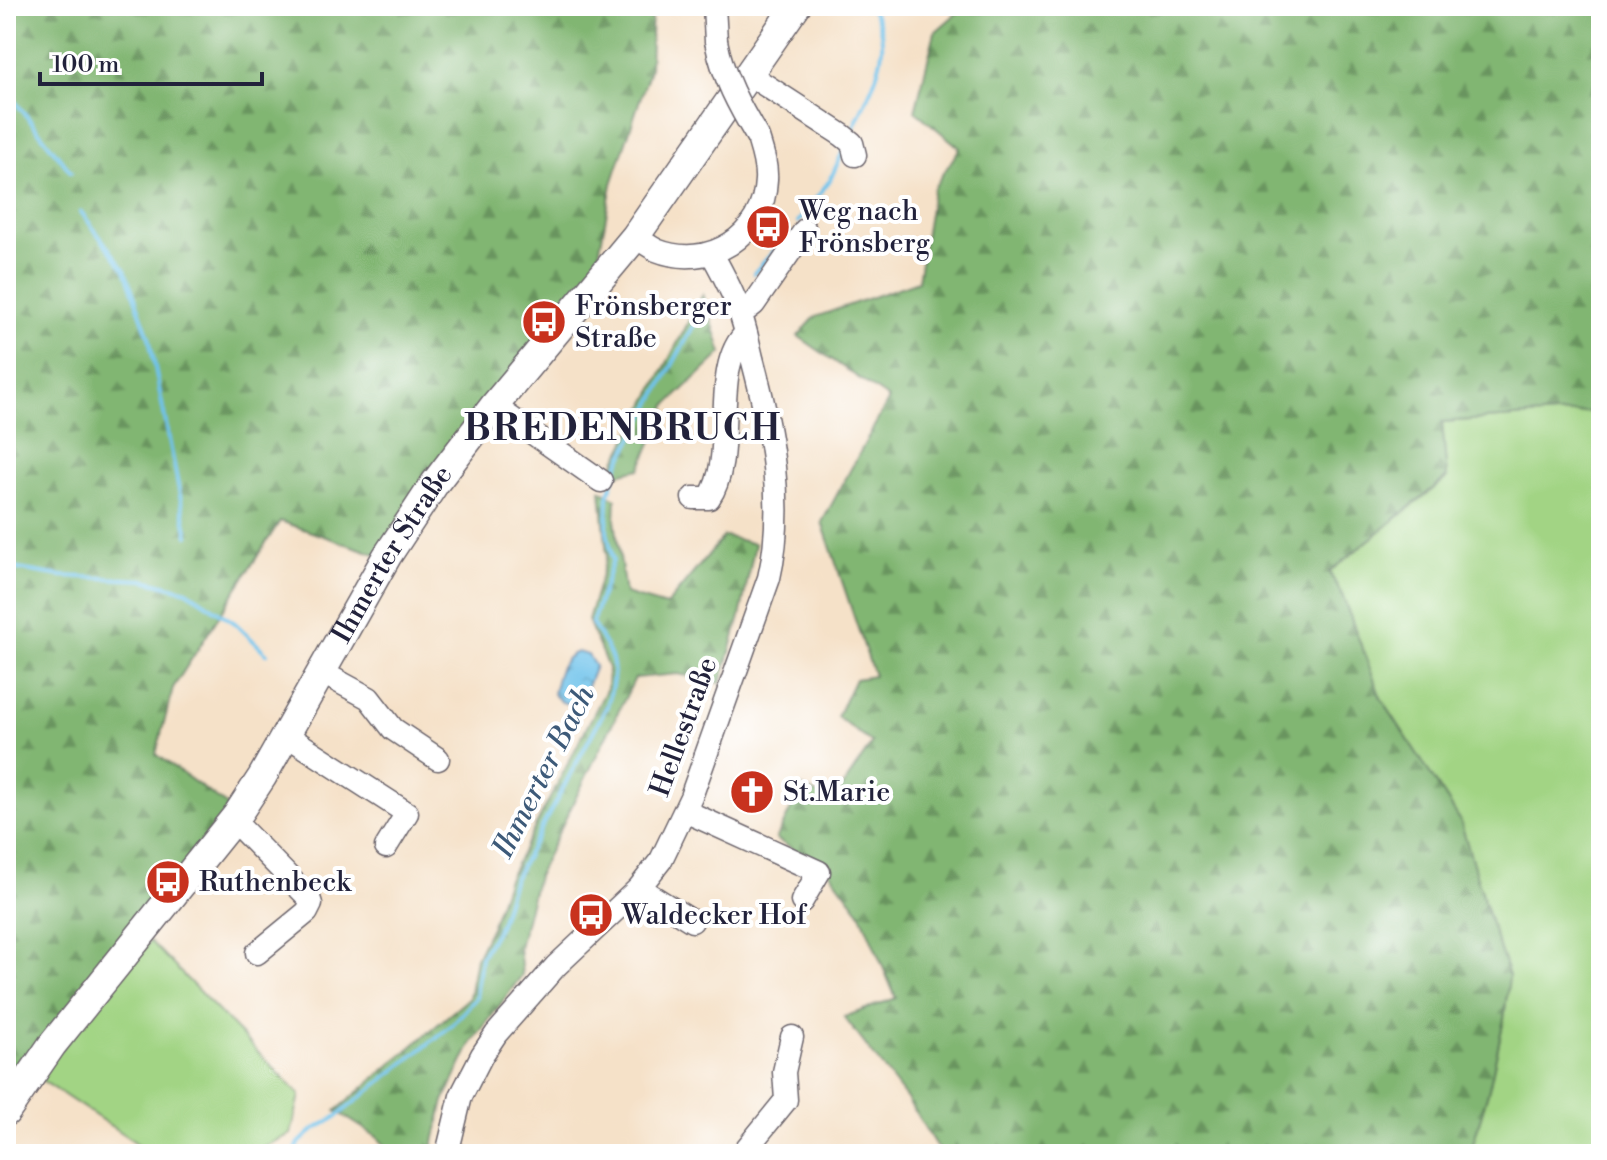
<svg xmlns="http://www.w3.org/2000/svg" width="1607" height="1160" font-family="'Libre Bodoni',serif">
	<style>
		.green { fill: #a2d484; stroke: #627b60; stroke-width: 2 }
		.forest { fill: url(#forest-firs); stroke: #526c56; stroke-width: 2 }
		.water { fill: url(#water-ripples); stroke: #487293; stroke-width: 2 }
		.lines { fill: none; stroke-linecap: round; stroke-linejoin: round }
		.stream { stroke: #6fc3eb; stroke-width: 4 }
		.minor-casing { stroke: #6c656c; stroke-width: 25 }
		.major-casing { stroke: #6c656c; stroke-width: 31 }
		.minor { stroke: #fff; stroke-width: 22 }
		.major { stroke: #fff; stroke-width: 28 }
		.minor-bridge-casing { stroke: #6c656c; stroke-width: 25; stroke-linecap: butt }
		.minor-bridge { stroke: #fff; stroke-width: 22 }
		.labels { text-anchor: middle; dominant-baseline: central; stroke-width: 8; stroke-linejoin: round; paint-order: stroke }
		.poi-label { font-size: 28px; fill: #22223b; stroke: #fff; text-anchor: start }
		.street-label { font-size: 28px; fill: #22223b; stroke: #fff }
		.water-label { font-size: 30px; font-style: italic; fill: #3d5a79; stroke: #fff }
		.district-label { font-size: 36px; font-weight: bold; letter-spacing: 2px; fill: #22223b; stroke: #fff }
	</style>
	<defs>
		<pattern id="forest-firs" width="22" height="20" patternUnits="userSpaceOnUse" patternTransform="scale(2)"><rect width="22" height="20" fill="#81b672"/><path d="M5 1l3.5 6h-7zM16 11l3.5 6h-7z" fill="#69945f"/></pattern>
		<pattern id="water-ripples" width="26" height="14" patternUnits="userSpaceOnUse" patternTransform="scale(2)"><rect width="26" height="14" fill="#6fc3eb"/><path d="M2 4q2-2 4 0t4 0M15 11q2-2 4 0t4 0" fill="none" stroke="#60a7ca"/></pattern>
	</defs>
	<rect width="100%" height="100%" fill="#fff"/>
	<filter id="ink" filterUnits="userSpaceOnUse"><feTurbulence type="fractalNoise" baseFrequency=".0125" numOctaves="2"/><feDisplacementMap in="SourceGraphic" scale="16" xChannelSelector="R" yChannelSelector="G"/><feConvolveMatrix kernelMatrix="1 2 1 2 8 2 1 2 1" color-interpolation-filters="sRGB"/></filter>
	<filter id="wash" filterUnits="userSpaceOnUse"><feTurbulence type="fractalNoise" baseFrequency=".006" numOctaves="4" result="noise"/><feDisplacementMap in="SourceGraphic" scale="32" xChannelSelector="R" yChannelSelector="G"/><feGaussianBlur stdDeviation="1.8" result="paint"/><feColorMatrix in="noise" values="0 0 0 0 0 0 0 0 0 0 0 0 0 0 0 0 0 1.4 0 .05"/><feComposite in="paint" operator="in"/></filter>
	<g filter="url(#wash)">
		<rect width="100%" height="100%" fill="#f5e1c8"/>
		<!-- green -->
		<path class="green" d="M1601 411V1154H1470L1489 1089 1504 1019 1509 976 1489 918 1460 820 1381 698 1342 595 1329 572 1447 478 1442 422Z
			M150 941 300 1095 291 1134 263 1147 258 1154H136L141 1146 37 1077Z"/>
		<!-- forest -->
		<path class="forest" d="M6 6H652L650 69 612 184 596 270 378 555 280 521 173 688 156 754 233 810 6 1103Z
			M965 6H1601V411L1442 422 1447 477 1329 572 1342 595 1381 698 1460 820 1489 918 1509 976 1504 1019 1489 1089 1470 1154H941L907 1099 844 1017 896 998 860 912 829 871 776 839 802 787 833 801 872 743 837 717 855 679 874 676 822 522 889 399 798 336 815 317 918 281 933 189 960 148 915 111 935 32Z
			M703 294 722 353 667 405 640 469 608 476Z
			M601 490 616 499 615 520 625 594 666 606 724 536 755 544 740 617 721 683 678 674 635 678 537 876 519 947 522 975 471 1044 444 1101 431 1154H393L377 1137 336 1111 469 998 476 958 491 927 507 881 607 688 608 668 588 620 607 556Z"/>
		<!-- water -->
		<path class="water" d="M577 652 588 655 595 666 582 699 573 705 562 702 553 694C557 677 559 659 577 652Z"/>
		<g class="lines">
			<!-- stream -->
			<path class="stream" d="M6 90 71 172
				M851 134C867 93 901 48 869 6
				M81 212 125 270 149 337 188 536
				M798 222 830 180 844 149
				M754 273 790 233
				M6 567 61 576 144 580 187 591 235 623 267 654
				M294 1154 298 1144 312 1131 336 1117 452 1025 476 998 481 957 500 924 513 881 607 706C619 663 615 661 592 623L613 560 607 531 608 497 618 465 706 303"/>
		</g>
	</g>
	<g filter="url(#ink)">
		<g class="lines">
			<!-- minor casing -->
			<g class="minor-casing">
				<path id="minor" d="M714 6 716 41
					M748 74 842 135 852 143 855 155
					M635 237C642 241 649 246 656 250 709 271 764 236 766 180 767 165 762 151 758 138
					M741 314 754 304 805 230
					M494 406 601 481
					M693 498H709C738 457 709 368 746 333
					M321 672 369 698 393 729 438 759
					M286 735 407 813 386 847
					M685 811 819 872 802 901
					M234 821 309 898 311 904 307 912 257 953
					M639 888 692 921
					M447 1154 461 1096 482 1055 496 1034 556 966 639 888 661 860 691 797 769 578C786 505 771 429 752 358 748 342 745 325 739 310 732 290 722 272 712 254
					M742 1154 786 1100 784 1072 792 1037"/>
			</g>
			<!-- major casing -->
			<g class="major-casing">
				<g id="major">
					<path id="s1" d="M6 1112 52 1045 237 815 262 777 387 556 435 483 494 406 635 237 796 6"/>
				</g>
			</g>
			<!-- minor -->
			<use href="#minor" class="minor"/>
			<!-- major -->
			<use href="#major" class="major"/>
			<!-- minor-bridge casing -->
			<g class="minor-bridge-casing">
				<path id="minor-bridge" d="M716 41C723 77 739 106 758 138"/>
			</g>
			<!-- minor-bridge -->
			<use href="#minor-bridge" class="minor-bridge"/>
		</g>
	</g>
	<!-- icons -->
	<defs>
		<g id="bus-disc" transform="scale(2.3)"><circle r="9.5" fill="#c8321e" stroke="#fff"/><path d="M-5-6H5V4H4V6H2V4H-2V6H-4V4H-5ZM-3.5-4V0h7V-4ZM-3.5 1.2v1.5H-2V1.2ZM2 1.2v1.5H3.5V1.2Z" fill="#fff"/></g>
		<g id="church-disc" transform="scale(2.3)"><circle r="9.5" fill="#c8321e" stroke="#fff"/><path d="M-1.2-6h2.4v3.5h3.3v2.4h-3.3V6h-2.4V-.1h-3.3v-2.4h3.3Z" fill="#fff"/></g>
	</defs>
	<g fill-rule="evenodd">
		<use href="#bus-disc" x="768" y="227"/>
		<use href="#bus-disc" x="544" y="322"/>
		<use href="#church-disc" x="752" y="792"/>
		<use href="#bus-disc" x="168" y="882"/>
		<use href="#bus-disc" x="591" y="915"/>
	</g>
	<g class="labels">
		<!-- poi labels -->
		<g class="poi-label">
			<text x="799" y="211">Weg nach<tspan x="799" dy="32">Frönsberg</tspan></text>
			<text x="575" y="306">Frönsberger<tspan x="575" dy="32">Straße</tspan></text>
			<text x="783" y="792">St.Marie</text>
			<text x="199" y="882">Ruthenbeck</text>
			<text x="622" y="915">Waldecker Hof</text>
		</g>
		<!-- street labels -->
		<g class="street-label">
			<text stroke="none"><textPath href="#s1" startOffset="680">Ihmerter Straße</textPath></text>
			<text transform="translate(684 727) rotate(-70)">Hellestraße</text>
		</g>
		<!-- water labels -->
		<g class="water-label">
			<text transform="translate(544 772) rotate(-63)">Ihmerter Bach</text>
		</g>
		<!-- district labels -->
		<g class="district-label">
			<text x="623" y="429">BREDENBRUCH</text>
		</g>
	</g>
	<!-- margin -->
	<rect width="1607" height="1160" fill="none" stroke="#fff" stroke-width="32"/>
	<!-- scale -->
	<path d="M40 72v12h222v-12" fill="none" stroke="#22223b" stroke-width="4"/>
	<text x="52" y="72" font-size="24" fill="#22223b" stroke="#ffffff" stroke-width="6" paint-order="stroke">100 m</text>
</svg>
